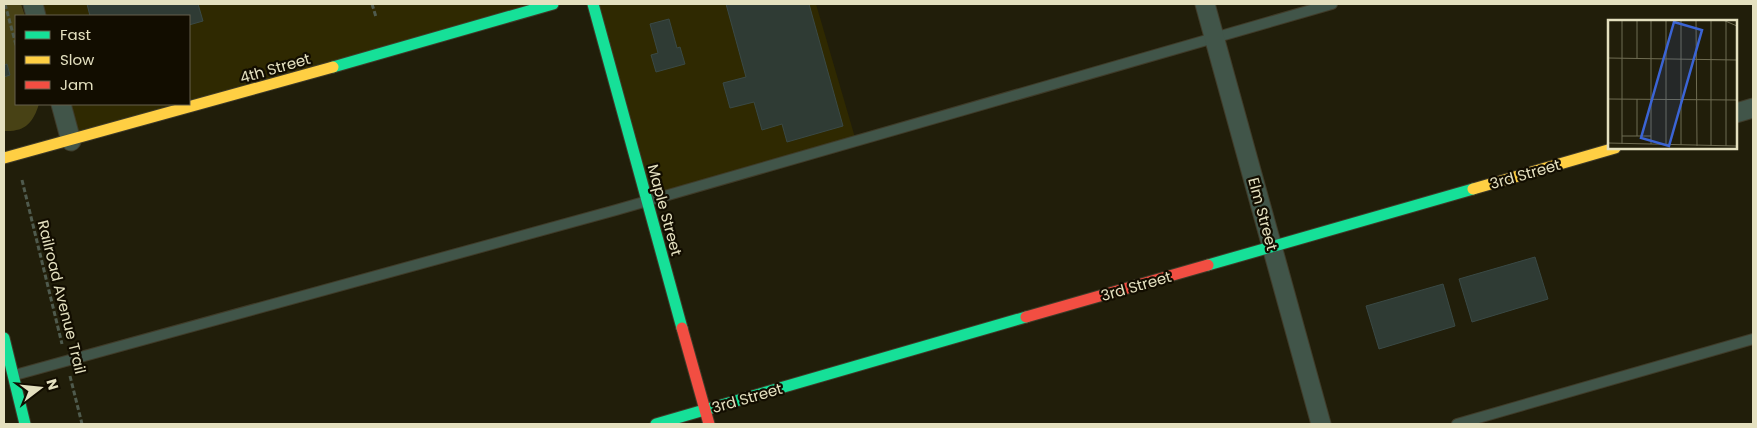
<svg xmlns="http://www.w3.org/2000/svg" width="1757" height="428" font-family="Poppins,sans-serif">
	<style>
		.built { fill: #2f2901 }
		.green { fill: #484215 }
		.building { fill: #2f3b34; stroke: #3a4945 }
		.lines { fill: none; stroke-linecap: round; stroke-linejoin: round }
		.lane-casing { stroke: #3f3b29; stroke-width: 12 }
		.street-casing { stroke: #3f3b29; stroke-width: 21 }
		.fast-casing { stroke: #3f3b29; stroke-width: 13 }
		.slow-casing { stroke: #3f3b29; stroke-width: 13 }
		.jam-casing { stroke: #3f3b29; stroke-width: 13 }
		.path { stroke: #4f5a4d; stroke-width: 3; stroke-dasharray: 5 2.5; stroke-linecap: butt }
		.lane { stroke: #415549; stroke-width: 10 }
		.street { stroke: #415549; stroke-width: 19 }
		.fast { stroke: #16e098; stroke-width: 11 }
		.slow { stroke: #ffcf43; stroke-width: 11 }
		.jam { stroke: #f24e42; stroke-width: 11 }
		.labels { text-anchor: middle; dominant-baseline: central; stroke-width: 4.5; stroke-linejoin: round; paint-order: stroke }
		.street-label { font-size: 15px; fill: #e4e0bf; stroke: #120d00 }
		.inset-road { fill: none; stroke: #6f6c52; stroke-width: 1 }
		.view { fill: #3b64d4; fill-opacity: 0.15; stroke: #3b64d4; stroke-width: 2.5 }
		.inset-edge { fill: none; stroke: #e4e0bf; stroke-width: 2.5 }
	</style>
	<rect width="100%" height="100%" fill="#211e0a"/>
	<!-- built -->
	<path class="built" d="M33 4H553L71 141 61 104H189V16H36Z
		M593 4H816L856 141 647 201Z"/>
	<!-- green -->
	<path class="green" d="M4 4H21L25 16H16V104H39C33 123 25 132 4 131Z"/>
	<!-- building -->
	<path class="building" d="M87 4H198L203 21 189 25V16H90Z
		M726 4H809L843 126 787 142 782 124 762 130 754 102 730 108 723 83 746 77Z
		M669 19 677 48 680 47 685 64 656 72 651 55 658 53 650 24Z
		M7 64 10 75 4 77V65Z
		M1535 257 1548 299 1472 322 1459 279Z
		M1443 284 1455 326 1379 349 1366 306Z"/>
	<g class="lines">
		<!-- lane casing -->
		<g class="lane-casing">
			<path id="lane" d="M15 375 616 210 1332 4
				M1457 424 1753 339"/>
		</g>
		<!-- street casing -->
		<g class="street-casing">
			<path id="street" d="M33 4 36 16
				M1205 4 1321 424
				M61 104 71 141
				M1736 113 1753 108"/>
		</g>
		<!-- fast casing -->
		<g class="fast-casing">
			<path id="fast" d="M593 4 682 328
				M333 67 553 4
				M1208 265 1473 189
				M4 338 25 424
				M656 424 1026 317"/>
		</g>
		<!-- slow casing -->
		<g class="slow-casing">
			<path id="slow" d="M4 158 333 67
				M1473 189 1615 148"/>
		</g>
		<!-- jam casing -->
		<g class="jam-casing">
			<path id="jam" d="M1026 317 1208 265
				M682 328 709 424"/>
		</g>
		<!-- path -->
		<path class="path" d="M5 4 16 45
			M372 4 376 17
			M22 180 62 344
			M70 376 82 424"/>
		<!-- lane -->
		<use href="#lane" class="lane"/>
		<!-- street -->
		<use href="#street" class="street"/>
		<!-- fast -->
		<use href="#fast" class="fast"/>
		<!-- slow -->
		<use href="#slow" class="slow"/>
		<!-- jam -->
		<use href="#jam" class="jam"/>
	</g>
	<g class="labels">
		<!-- street labels -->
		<g class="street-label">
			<text transform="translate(275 68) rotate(-16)">4th Street</text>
			<text transform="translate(1525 174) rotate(-16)">3rd Street</text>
			<text transform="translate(665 210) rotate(75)">Maple Street</text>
			<text transform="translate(1263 214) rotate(75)">Elm Street</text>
			<text transform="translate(1136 286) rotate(-16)">3rd Street</text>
			<text transform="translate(62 297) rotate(76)">Railroad Avenue Trail</text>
			<text transform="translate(747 398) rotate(-16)">3rd Street</text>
		</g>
	</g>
	<!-- overview -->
	<g transform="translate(1608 20)">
		<rect width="129" height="129" fill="#211e0a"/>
		<path class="inset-road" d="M73 0V125M88 0 89 126M115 0 129 6M118 0V126M0 38 129 40M29 39V0M0 79 129 80M29 79V116M14 116H43M0 123 129 126M14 124V0M43 124V0M58 125V0M103 126V0"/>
		<path class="view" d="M66 2 94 10 61 126 33 118Z"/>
		<rect width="129" height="129" class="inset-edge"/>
	</g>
	<!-- border -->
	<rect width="1757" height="428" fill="none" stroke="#e4e0bf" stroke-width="10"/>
	<!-- legend -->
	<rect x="15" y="15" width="175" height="90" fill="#120d00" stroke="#66614c"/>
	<rect x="25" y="31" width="25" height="8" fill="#16e098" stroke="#66614c"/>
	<text x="60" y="40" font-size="15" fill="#e4e0bf">Fast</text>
	<rect x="25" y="56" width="25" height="8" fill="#ffcf43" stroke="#66614c"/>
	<text x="60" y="65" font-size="15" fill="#e4e0bf">Slow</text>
	<rect x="25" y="81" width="25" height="8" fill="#f24e42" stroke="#66614c"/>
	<text x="60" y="90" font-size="15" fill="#e4e0bf">Jam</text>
	<!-- north arrow -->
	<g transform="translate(40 388) rotate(74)" stroke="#120d00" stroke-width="4" paint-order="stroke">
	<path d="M0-4L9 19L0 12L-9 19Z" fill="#e4e0bf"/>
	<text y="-8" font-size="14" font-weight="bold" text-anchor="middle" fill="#e4e0bf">N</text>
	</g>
</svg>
